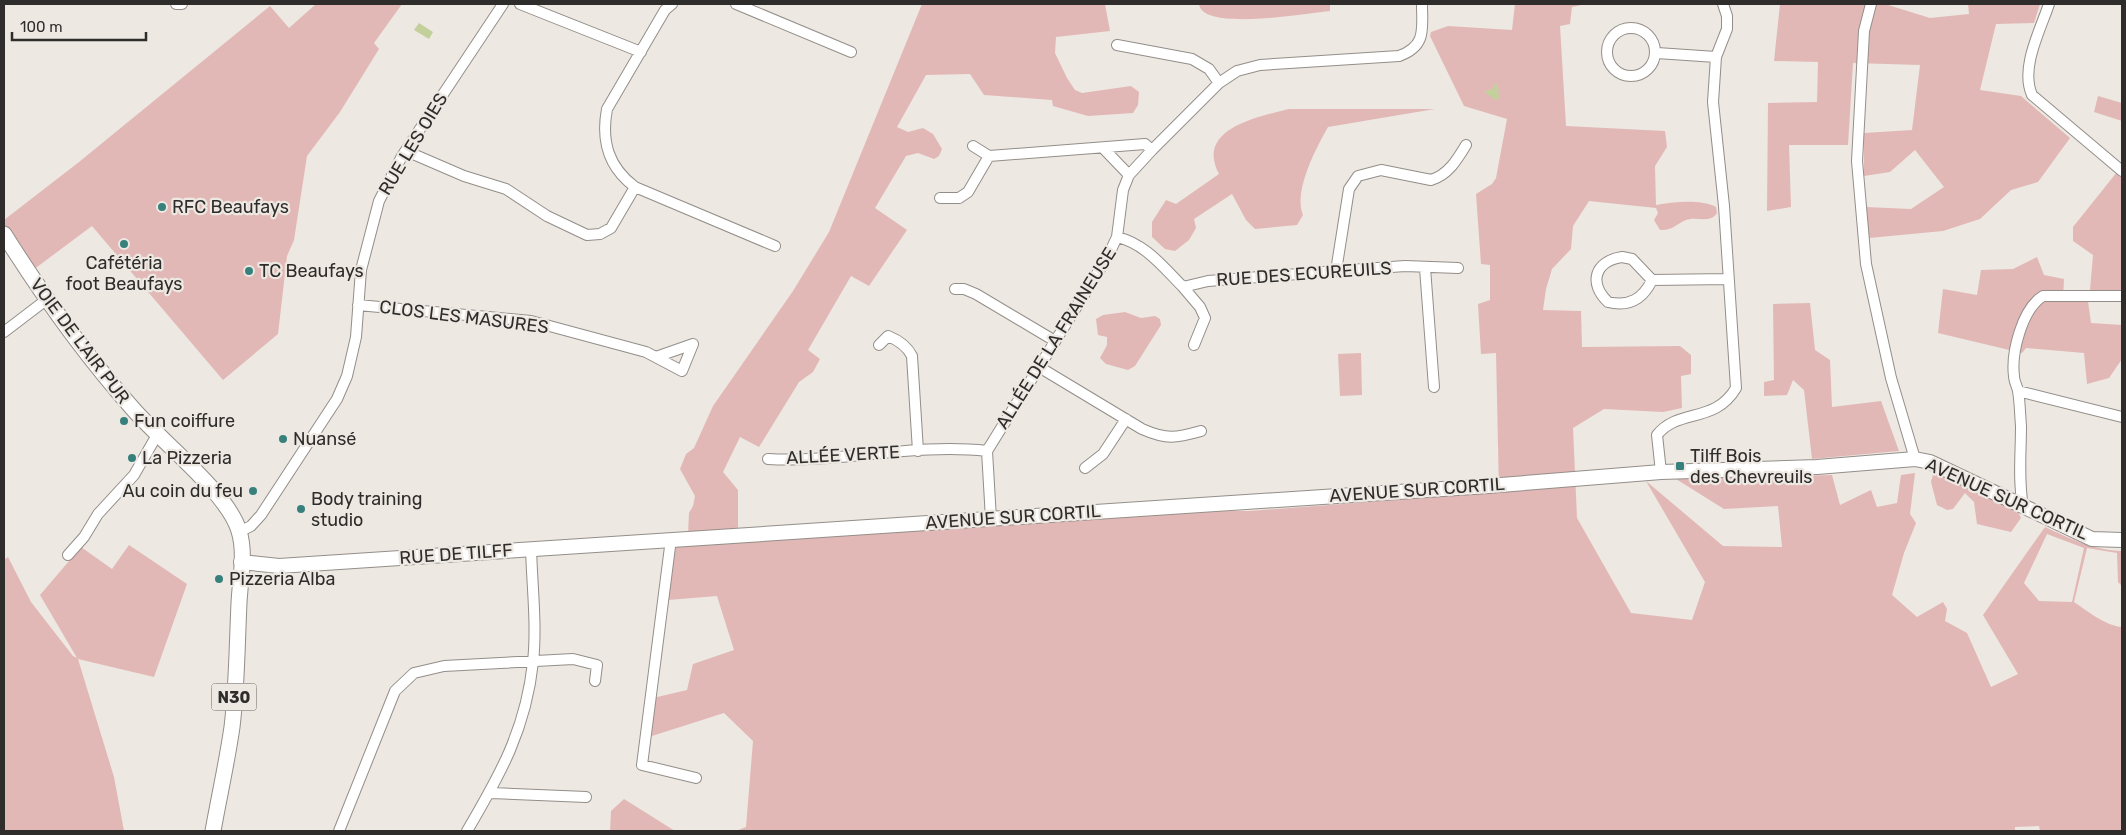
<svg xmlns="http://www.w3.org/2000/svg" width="2126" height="835" font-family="Rubik,sans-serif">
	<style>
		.green { fill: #e2b8b6; fill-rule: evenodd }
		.water { fill: #c4d09c }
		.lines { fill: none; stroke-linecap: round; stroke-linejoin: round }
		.minor-casing { stroke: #938e89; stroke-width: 12 }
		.secondary-casing { stroke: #938e89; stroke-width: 16 }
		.primary-casing { stroke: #938e89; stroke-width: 17 }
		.minor { stroke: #fff; stroke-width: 10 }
		.secondary { stroke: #fff; stroke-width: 14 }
		.primary { stroke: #fff; stroke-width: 15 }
		.poi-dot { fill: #38807c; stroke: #ede8e2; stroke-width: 2 }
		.labels { text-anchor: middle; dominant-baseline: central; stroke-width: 4.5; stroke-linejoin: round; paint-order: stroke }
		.shield { fill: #ede8e2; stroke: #686562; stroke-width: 1 }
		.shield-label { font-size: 16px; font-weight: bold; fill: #2f2d2b }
		.street-label { font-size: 18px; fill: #2f2d2b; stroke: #ede8e2 }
		.poi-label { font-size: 18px; fill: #2f2d2b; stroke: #ede8e2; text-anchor: start }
	</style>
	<rect width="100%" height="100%" fill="#ede8e2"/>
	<!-- green -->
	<path class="green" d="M316 4H402L374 43 379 49 340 112 307 156 294 240 287 256 278 334 223 380 92 226 33 270 4 224V220L79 162 270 6 289 28Z
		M922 4H1105L1110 31 1056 37 1055 53 1067 78 1075 90 1082 93 1131 86 1139 92 1138 105 1133 113 1088 116 1053 106 1052 100 984 95 970 74 926 75 897 127 908 132 923 128 933 134 942 149 939 156 934 159 918 153 906 156 875 208 907 230 869 286 851 276 808 350 820 359 813 372 799 382 759 447 740 437 723 472 738 490V529L688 535 689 513 693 506 695 496 680 469 686 454 694 448 713 406 793 291 829 232Z
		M1199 4H1330V11C1308 13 1202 32 1199 4Z
		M1515 4H1586L1572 7 1570 24 1560 26 1566 126 1665 131 1667 147 1655 166 1656 205C1674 202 1700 199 1716 207L1717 213C1710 224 1697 216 1686 220 1676 224 1672 231 1660 230L1654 220 1658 213 1656 208 1589 201 1573 226 1571 249 1552 269 1546 289 1543 310 1581 311 1582 347 1680 346 1691 355V374L1681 376 1682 408 1663 412 1604 409 1573 428 1577 518 1631 613 1692 620 1705 582 1646 481 1723 546 1782 547 1778 506 1724 509 1676 479 1832 475 1840 505 1871 490 1877 507 1897 503 1901 475 1915 473 1910 514 1916 523 1904 553 1892 595 1917 617 1943 602 1947 609 1945 621 1967 633 1991 687 2018 674 1983 615 2045 527C2071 539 2093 550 2122 551V586L2118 582 2117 553 2087 548 2074 602C2087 611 2106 626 2122 627V831H2040L2039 826 2015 827V831H736L746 827 753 741 724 713 652 736 653 698 687 690 693 664 734 650 717 596 668 600 676 545 1172 511H1249L1499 492 1496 353 1481 354 1478 304 1490 300V265L1481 264 1476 194 1492 184 1496 178 1507 119 1464 106 1430 36 1431 32 1448 26 1512 30ZM2047 534 2084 548 2072 602 2039 601 2024 583Z
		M1780 4H1885L1930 18 1969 14 1968 4H2040L2034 23 1996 24 1980 90 2021 96 2070 138 2038 182 2011 190 1980 219 1943 231 1869 238 1866 207 1911 209 1944 187 1915 150 1890 172 1864 176V133L1912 130 1920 65 1853 63 1848 145H1789L1791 207 1767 211 1768 103 1817 102 1818 62 1774 61Z
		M2098 96 2122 103V121L2094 112Z
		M1289 109H1435L1328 127C1316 148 1293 192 1303 215L1297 225 1255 229 1246 220 1232 194 1194 219 1196 228 1189 240 1175 251 1165 249 1152 237V222L1166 200 1176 204 1219 174C1195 129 1257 117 1289 109Z
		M2117 172 2122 176V292L2090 290 2093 255 2073 241V227Z
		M2037 257 2044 275 2064 279 2063 300 2088 301 2091 323 2122 325V359L2109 378 2087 384 2084 353 2026 348 2022 353 1938 333 1943 289 1977 295 1981 270 2013 269Z
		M1810 303 1815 350 1830 360 1832 407 1881 401 1899 451 1812 459 1804 390 1793 380 1787 395 1764 396V382L1774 380 1773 304Z
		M1125 312 1141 318 1155 316 1160 319 1161 325 1135 366 1128 370 1106 364 1100 358 1107 345V337L1098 335 1096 319 1103 315Z
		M1361 353 1362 395 1340 396 1338 354Z
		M1941 473 2018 512 2021 518 2011 532 1977 524 1974 502 1965 493 1953 509 1947 510 1937 505 1931 482 1933 474Z
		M129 545 187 584 154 677 78 659 114 777 124 831H4V560L8 557 31 602 73 656 77 658 40 595 81 547 112 569Z
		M624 799 675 831H610L611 811Z"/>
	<!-- water -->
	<path class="water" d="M419 23 433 32 429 39 414 30Z
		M1496 83 1498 85 1499 99 1496 100 1484 92 1492 89Z"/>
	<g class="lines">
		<!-- minor casing -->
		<g class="minor-casing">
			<path id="minor" d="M176 4H182
				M520 4 641 52
				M672 4 665 10 607 109C601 141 608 167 635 187L775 246
				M736 4 851 52
				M1871 4 1864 31 1857 161 1866 264 1891 378 1915 459
				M2049 4C2040 31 2020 68 2032 95L2122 171
				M1607 52a24 24 0 1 1 48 0a24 24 0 1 1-48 0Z
				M1117 45 1192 59 1209 69 1219 83
				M1657 53 1716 57
				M973 146 989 156
				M1104 149 1129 175
				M406 151 464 176 506 189 547 216 587 235 600 234 611 228 635 187
				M940 198H959L968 192 989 156 1145 144 1152 150
				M1117 237C1146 244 1163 267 1183 287L1208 281 1336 271 1405 266 1458 268
				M1622 257 1632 259 1652 280C1643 299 1629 307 1608 302 1588 283 1595 261 1622 257Z
				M1425 268 1434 387
				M1336 271 1349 189 1358 176 1381 170 1431 180C1448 175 1457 160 1466 145
				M1652 280 1728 279
				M1183 287 1200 307 1205 318 1194 345
				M955 289H964L976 294 1055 341
				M358 305 531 321 646 352 682 371 693 344 656 357
				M4 332 46 300
				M879 345 888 336C898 340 907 346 912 356L918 451
				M1039 367 1142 429C1167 440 1176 438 1201 431
				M2018 391 2122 417
				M768 459C841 463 914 443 987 451
				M1085 468 1103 454 1126 419
				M1661 472 1657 435C1678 408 1715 424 1736 388L1724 206 1713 102 1716 57 1727 29V16L1723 4
				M2023 507C2018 480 2021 453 2021 426 2020 415 2020 402 2018 391 2017 386 2014 381 2014 376 2011 353 2022 309 2043 296H2122
				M991 519 987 451 1108 256 1117 237 1123 190 1129 175 1152 150 1219 83 1237 71 1260 65 1399 56C1427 46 1422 28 1422 4
				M239 532 251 526 261 515 337 399 347 376 356 337 361 270 379 201 402 156 503 4
				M671 539 642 765 696 778
				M68 555 84 537 98 514 134 475 157 435
				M491 793 586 797
				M339 831 395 691 414 673 444 666 573 659 597 665 595 681
				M467 831C500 775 526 729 533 662 537 625 532 586 531 548"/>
		</g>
		<!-- secondary casing -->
		<g class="secondary-casing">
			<path id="secondary" d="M241 562 279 566 1488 486 1661 472 1817 467 1915 459 1930 462 2092 539 2122 540"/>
		</g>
		<!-- primary casing -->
		<g class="primary-casing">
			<path id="primary" d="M4 234C43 296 85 355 134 410 162 442 228 493 239 531 246 554 240 580 239 603 237 644 237 686 232 727 227 762 219 797 213 831"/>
		</g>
		<!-- minor -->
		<use href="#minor" class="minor"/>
		<!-- secondary -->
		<use href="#secondary" class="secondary"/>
		<!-- primary -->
		<use href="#primary" class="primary"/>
	</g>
	<!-- markers -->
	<g class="poi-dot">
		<circle cx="162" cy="207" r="5"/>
		<circle cx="124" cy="244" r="5"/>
		<circle cx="249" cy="271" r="5"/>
		<circle cx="124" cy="421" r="5"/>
		<circle cx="283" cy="439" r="5"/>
		<circle cx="132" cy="458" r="5"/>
		<rect x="1675" y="461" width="10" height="10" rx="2.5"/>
		<circle cx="253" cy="491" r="5"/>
		<circle cx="301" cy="509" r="5"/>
		<circle cx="219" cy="579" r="5"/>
	</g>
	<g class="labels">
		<!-- shield labels -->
		<rect class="shield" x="211.5" y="683.5" width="45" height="27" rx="4"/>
		<g class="shield-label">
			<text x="234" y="697">N30</text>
		</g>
		<!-- street labels -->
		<g class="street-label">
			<text transform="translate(413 144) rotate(-59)">RUE LES OIES</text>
			<text transform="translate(1304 274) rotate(-4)">RUE DES ECUREUILS</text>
			<text transform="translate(464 317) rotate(7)">CLOS LES MASURES</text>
			<text transform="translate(1056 338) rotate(-58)">ALLÉE DE LA FRAINEUSE</text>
			<text transform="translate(80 341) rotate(53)">VOIE DE L'AIR PUR</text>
			<text transform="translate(843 455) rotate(-3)">ALLÉE VERTE</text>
			<text transform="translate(1417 490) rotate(-4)">AVENUE SUR CORTIL</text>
			<text transform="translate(2007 499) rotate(24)">AVENUE SUR CORTIL</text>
			<text transform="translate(1013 517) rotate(-4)">AVENUE SUR CORTIL</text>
			<text transform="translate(456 554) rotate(-4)">RUE DE TILFF</text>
		</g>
		<!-- poi labels -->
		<g class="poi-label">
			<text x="172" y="207">RFC Beaufays</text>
			<text x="124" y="263" text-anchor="middle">Cafétéria<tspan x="124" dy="21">foot Beaufays</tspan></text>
			<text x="259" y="271">TC Beaufays</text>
			<text x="134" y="421">Fun coiffure</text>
			<text x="293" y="439">Nuansé</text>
			<text x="1690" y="456">Tilff Bois<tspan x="1690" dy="21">des Chevreuils</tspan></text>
			<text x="142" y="458">La Pizzeria</text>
			<text x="243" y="491" text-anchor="end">Au coin du feu</text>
			<text x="311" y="499">Body training<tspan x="311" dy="21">studio</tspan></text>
			<text x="229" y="579">Pizzeria Alba</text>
		</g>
	</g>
	<!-- border -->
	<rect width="2126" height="835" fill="none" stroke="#2f2d2b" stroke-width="10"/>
	<!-- scale -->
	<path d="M12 32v8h134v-8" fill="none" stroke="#2f2d2b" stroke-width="2.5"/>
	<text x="20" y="32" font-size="15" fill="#2f2d2b" stroke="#ede8e2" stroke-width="4" paint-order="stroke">100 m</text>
</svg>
